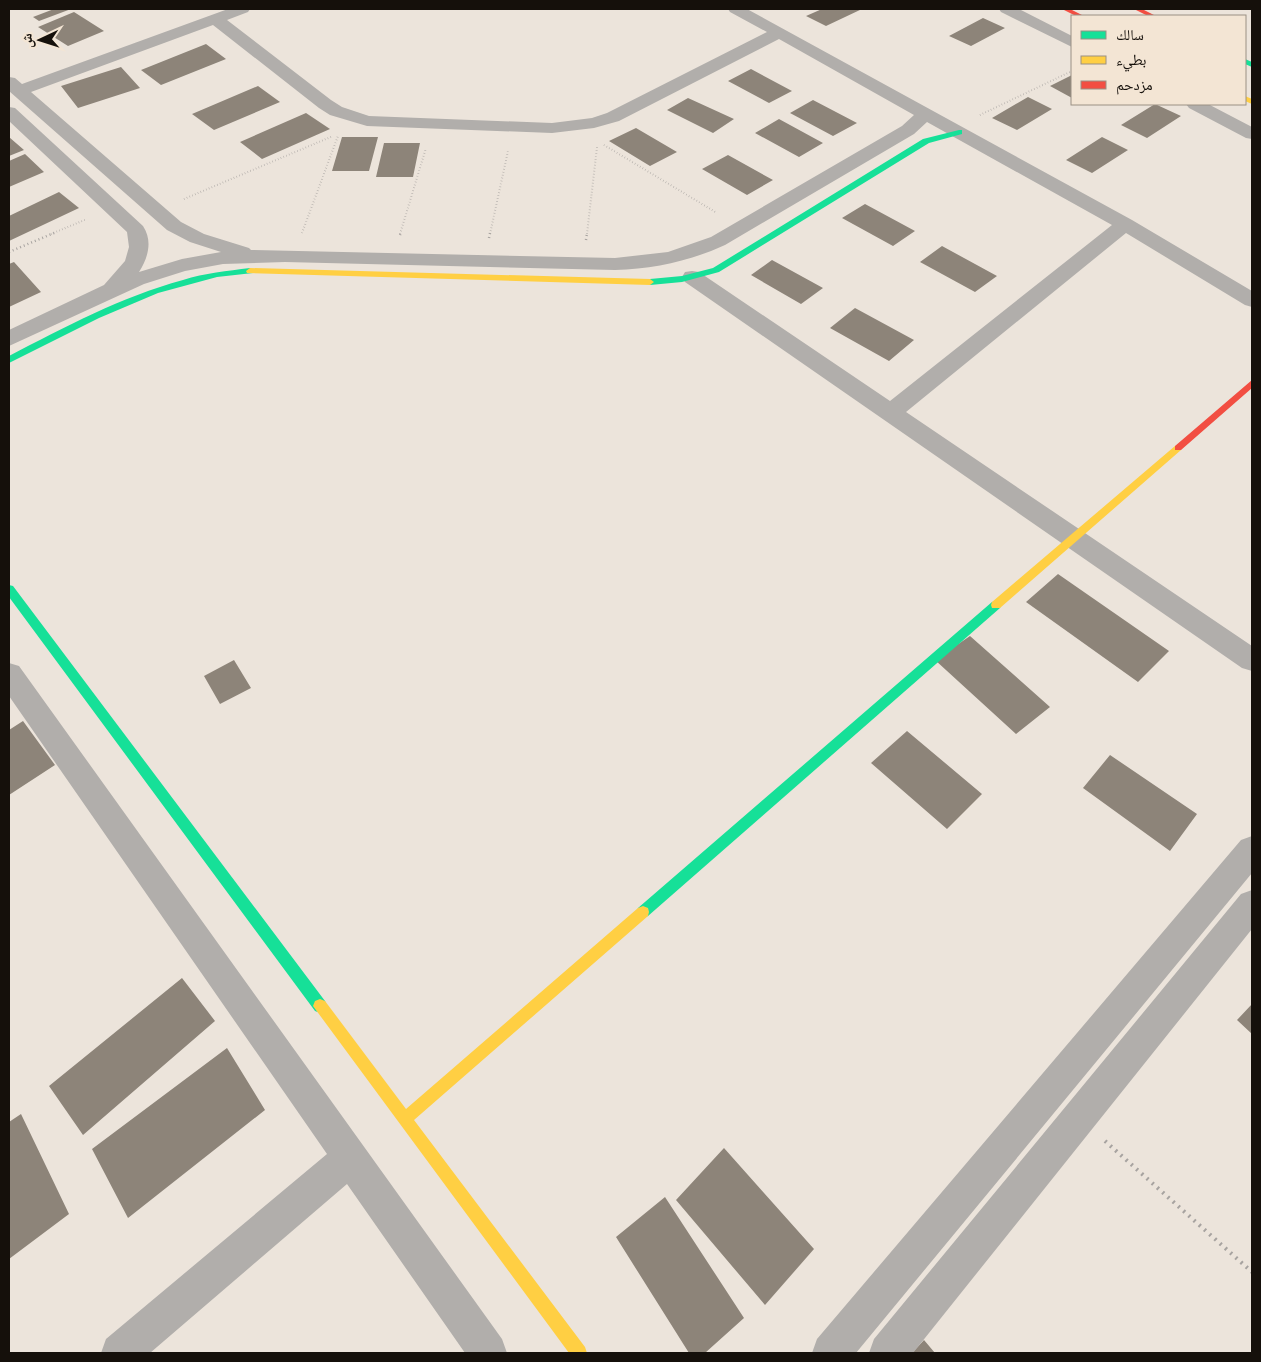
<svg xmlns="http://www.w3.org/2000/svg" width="1261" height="1362" font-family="'IBM Plex Sans','Noto Naskh Arabic',sans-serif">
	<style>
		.building { fill: #8d8479 }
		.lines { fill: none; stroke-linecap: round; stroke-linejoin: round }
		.path-far2 { stroke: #a7a3a0; stroke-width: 2; stroke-dasharray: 0.5 2.5; stroke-linecap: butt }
		.path-far1 { stroke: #a7a3a0; stroke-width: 2.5; stroke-dasharray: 1 3; stroke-linecap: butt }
		.path { stroke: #a7a3a0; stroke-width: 4; stroke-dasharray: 2 5; stroke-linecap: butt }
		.street { fill: #b1aeab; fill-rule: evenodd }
		.fast { fill: #16e098; fill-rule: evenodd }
		.slow { fill: #ffcf43; fill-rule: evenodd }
		.jam { fill: #f24e42; fill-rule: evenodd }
	</style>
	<rect width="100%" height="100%" fill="#ece4db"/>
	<!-- building -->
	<path class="building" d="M54 9H71L39 21 33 17Z
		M822 9H862L826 26 806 16Z
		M74 12 104 31 68 46 38 27Z
		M983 18 1005 28 971 46 949 36Z
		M206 44 226 59 161 85 141 70Z
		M121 67 140 88 78 108 61 86Z
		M751 69 792 91 769 103 728 81Z
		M1072 75V98L1050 86Z
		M258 86 280 102 214 130 192 114Z
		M1028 97 1052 109 1017 130 992 118Z
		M688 98 734 119 713 133 667 110Z
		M813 100 857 123 833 136 790 113Z
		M1155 104 1181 116 1147 138 1121 125Z
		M306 113 330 129 262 159 240 142Z
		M779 119 823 143 799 157 755 133Z
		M636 128 677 152 650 166 609 141Z
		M9 137 24 150 9 156Z
		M342 137H378L369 171H332Z
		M1102 137 1128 150 1092 173 1066 160Z
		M384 143H420L413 177H376Z
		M25 154 44 172 9 187V161Z
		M728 155 773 180 747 195 702 169Z
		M59 192 79 208 9 241V216Z
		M865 204 915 231 893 246 842 218Z
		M942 246 997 276 975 292 920 262Z
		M772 260 823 288 801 304 751 275Z
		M14 262 41 292 9 307V264Z
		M855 308 914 340 889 361 830 328Z
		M1058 574 1169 651 1138 682 1026 602Z
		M970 636 1050 707 1016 734 935 660Z
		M234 660 251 688 220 704 204 676Z
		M23 721 55 765 9 795V730Z
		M907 731 982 794 947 829 871 763Z
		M1110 755 1197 814 1170 851 1083 788Z
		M182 978 215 1021 83 1135 49 1086Z
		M1252 1004V1034L1237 1020Z
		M227 1048 265 1110 128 1218 92 1149Z
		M21 1114 69 1214 9 1259V1122Z
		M724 1148 814 1249 765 1305 676 1200Z
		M665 1197 744 1318 705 1353H689L616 1237Z
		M924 1340 935 1353H912Z"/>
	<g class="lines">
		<!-- path-far2 -->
		<path class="path-far2" d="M980 115 1072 71
			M604 145 717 213
			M184 199 333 136
			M302 233 338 136
			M51 234 87 219
			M400 234 426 148
			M490 234 508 151
			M587 234 597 147"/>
		<!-- path-far1 -->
		<path class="path-far1" d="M400 235 401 233
			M489 238 490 233
			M586 240 587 233
			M9 252 54 233"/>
		<!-- path -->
		<path class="path" d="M1105 1141 1252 1272"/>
		<!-- street -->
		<path class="street" d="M228 9H250L248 12 227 20 331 100 342 107 369 116 552 123 592 118 607 113 767 32 730 12 728 9H747L1132 220 1252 291V307L1245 305 1126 233 906 412 1252 646V671L1242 668 685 282 682 277 685 272 692 271 699 272 890 401 1112 225 927 122 914 134 725 245C690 261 654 269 615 270L285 262 223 264 185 271 144 284 9 346V330L104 285 125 261 129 247 127 232 9 121V107L15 108 143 226C153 241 148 258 139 272L182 259 221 252 190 242 167 230 9 91V77L15 78 22 84ZM213 25 319 108 330 115 367 126 552 133 594 128 619 121 779 39 914 115 902 126 711 237 668 252 615 258 251 250 249 248 204 234 181 222 31 92Z
			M999 9H1019L1072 36V47L1001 12Z
			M1186 104H1208L1252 127V139L1246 138 1189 108Z
			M9 663 19 666 502 1339 507 1353H465L347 1184 150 1353H101L106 1339 327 1154 9 696Z
			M1252 836V873L856 1353H812L817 1339 1241 840Z
			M1252 890V929L913 1353H869L874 1339 1241 894Z"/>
		<!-- fast -->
		<path class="fast" d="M1245 59 1252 62V67L1245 64Z
			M959 130H962V134L929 143 719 272 682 282 650 285 646 282 650 279 682 276 713 268 923 139Z
			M250 268 254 271 253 273 217 277 158 293 99 318 9 363V356C65 327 121 297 183 280 205 273 227 271 250 268Z
			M9 585 13 586 325 1001 327 1006 325 1011 320 1013 315 1011 9 597Z
			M996 601 1000 602 1001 605 1000 608 648 916 643 918 638 916 637 912 638 908 992 602Z"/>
		<!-- slow -->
		<path class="slow" d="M1245 96 1252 99V104L1245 101Z
			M250 268 650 279 654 282 650 285 247 273 246 271Z
			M1178 445 1181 446V450L1000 608H992L991 605 992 602 1175 446Z
			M643 906 648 908 649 912 648 916 414 1120 585 1347 587 1353H569L313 1006 315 1001 320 999 325 1001 406 1109 638 908Z"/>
		<!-- jam -->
		<path class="jam" d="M1062 9H1070L1084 16H1076Z
			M1134 9H1142L1156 16H1148Z
			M1252 380V388L1181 450H1175V446Z"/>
	</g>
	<!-- border -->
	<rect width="1261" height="1362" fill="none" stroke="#15100b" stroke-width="20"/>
	<!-- legend -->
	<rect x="1071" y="15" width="175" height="90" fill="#f3e5d4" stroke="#9a9084"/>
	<rect x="1081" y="31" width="25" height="8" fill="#16e098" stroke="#9a9084"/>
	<text x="1116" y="40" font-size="15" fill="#15100b">سالك</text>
	<rect x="1081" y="56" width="25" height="8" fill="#ffcf43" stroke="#9a9084"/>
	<text x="1116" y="65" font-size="15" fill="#15100b">بطيء</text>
	<rect x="1081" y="81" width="25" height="8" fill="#f24e42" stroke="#9a9084"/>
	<text x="1116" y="90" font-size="15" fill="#15100b">مزدحم</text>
	<!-- north arrow -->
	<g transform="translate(40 40) rotate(266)" stroke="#f3e5d4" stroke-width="4" paint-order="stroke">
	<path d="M0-4L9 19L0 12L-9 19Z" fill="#15100b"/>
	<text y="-8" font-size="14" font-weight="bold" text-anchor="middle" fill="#15100b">ش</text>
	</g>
</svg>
